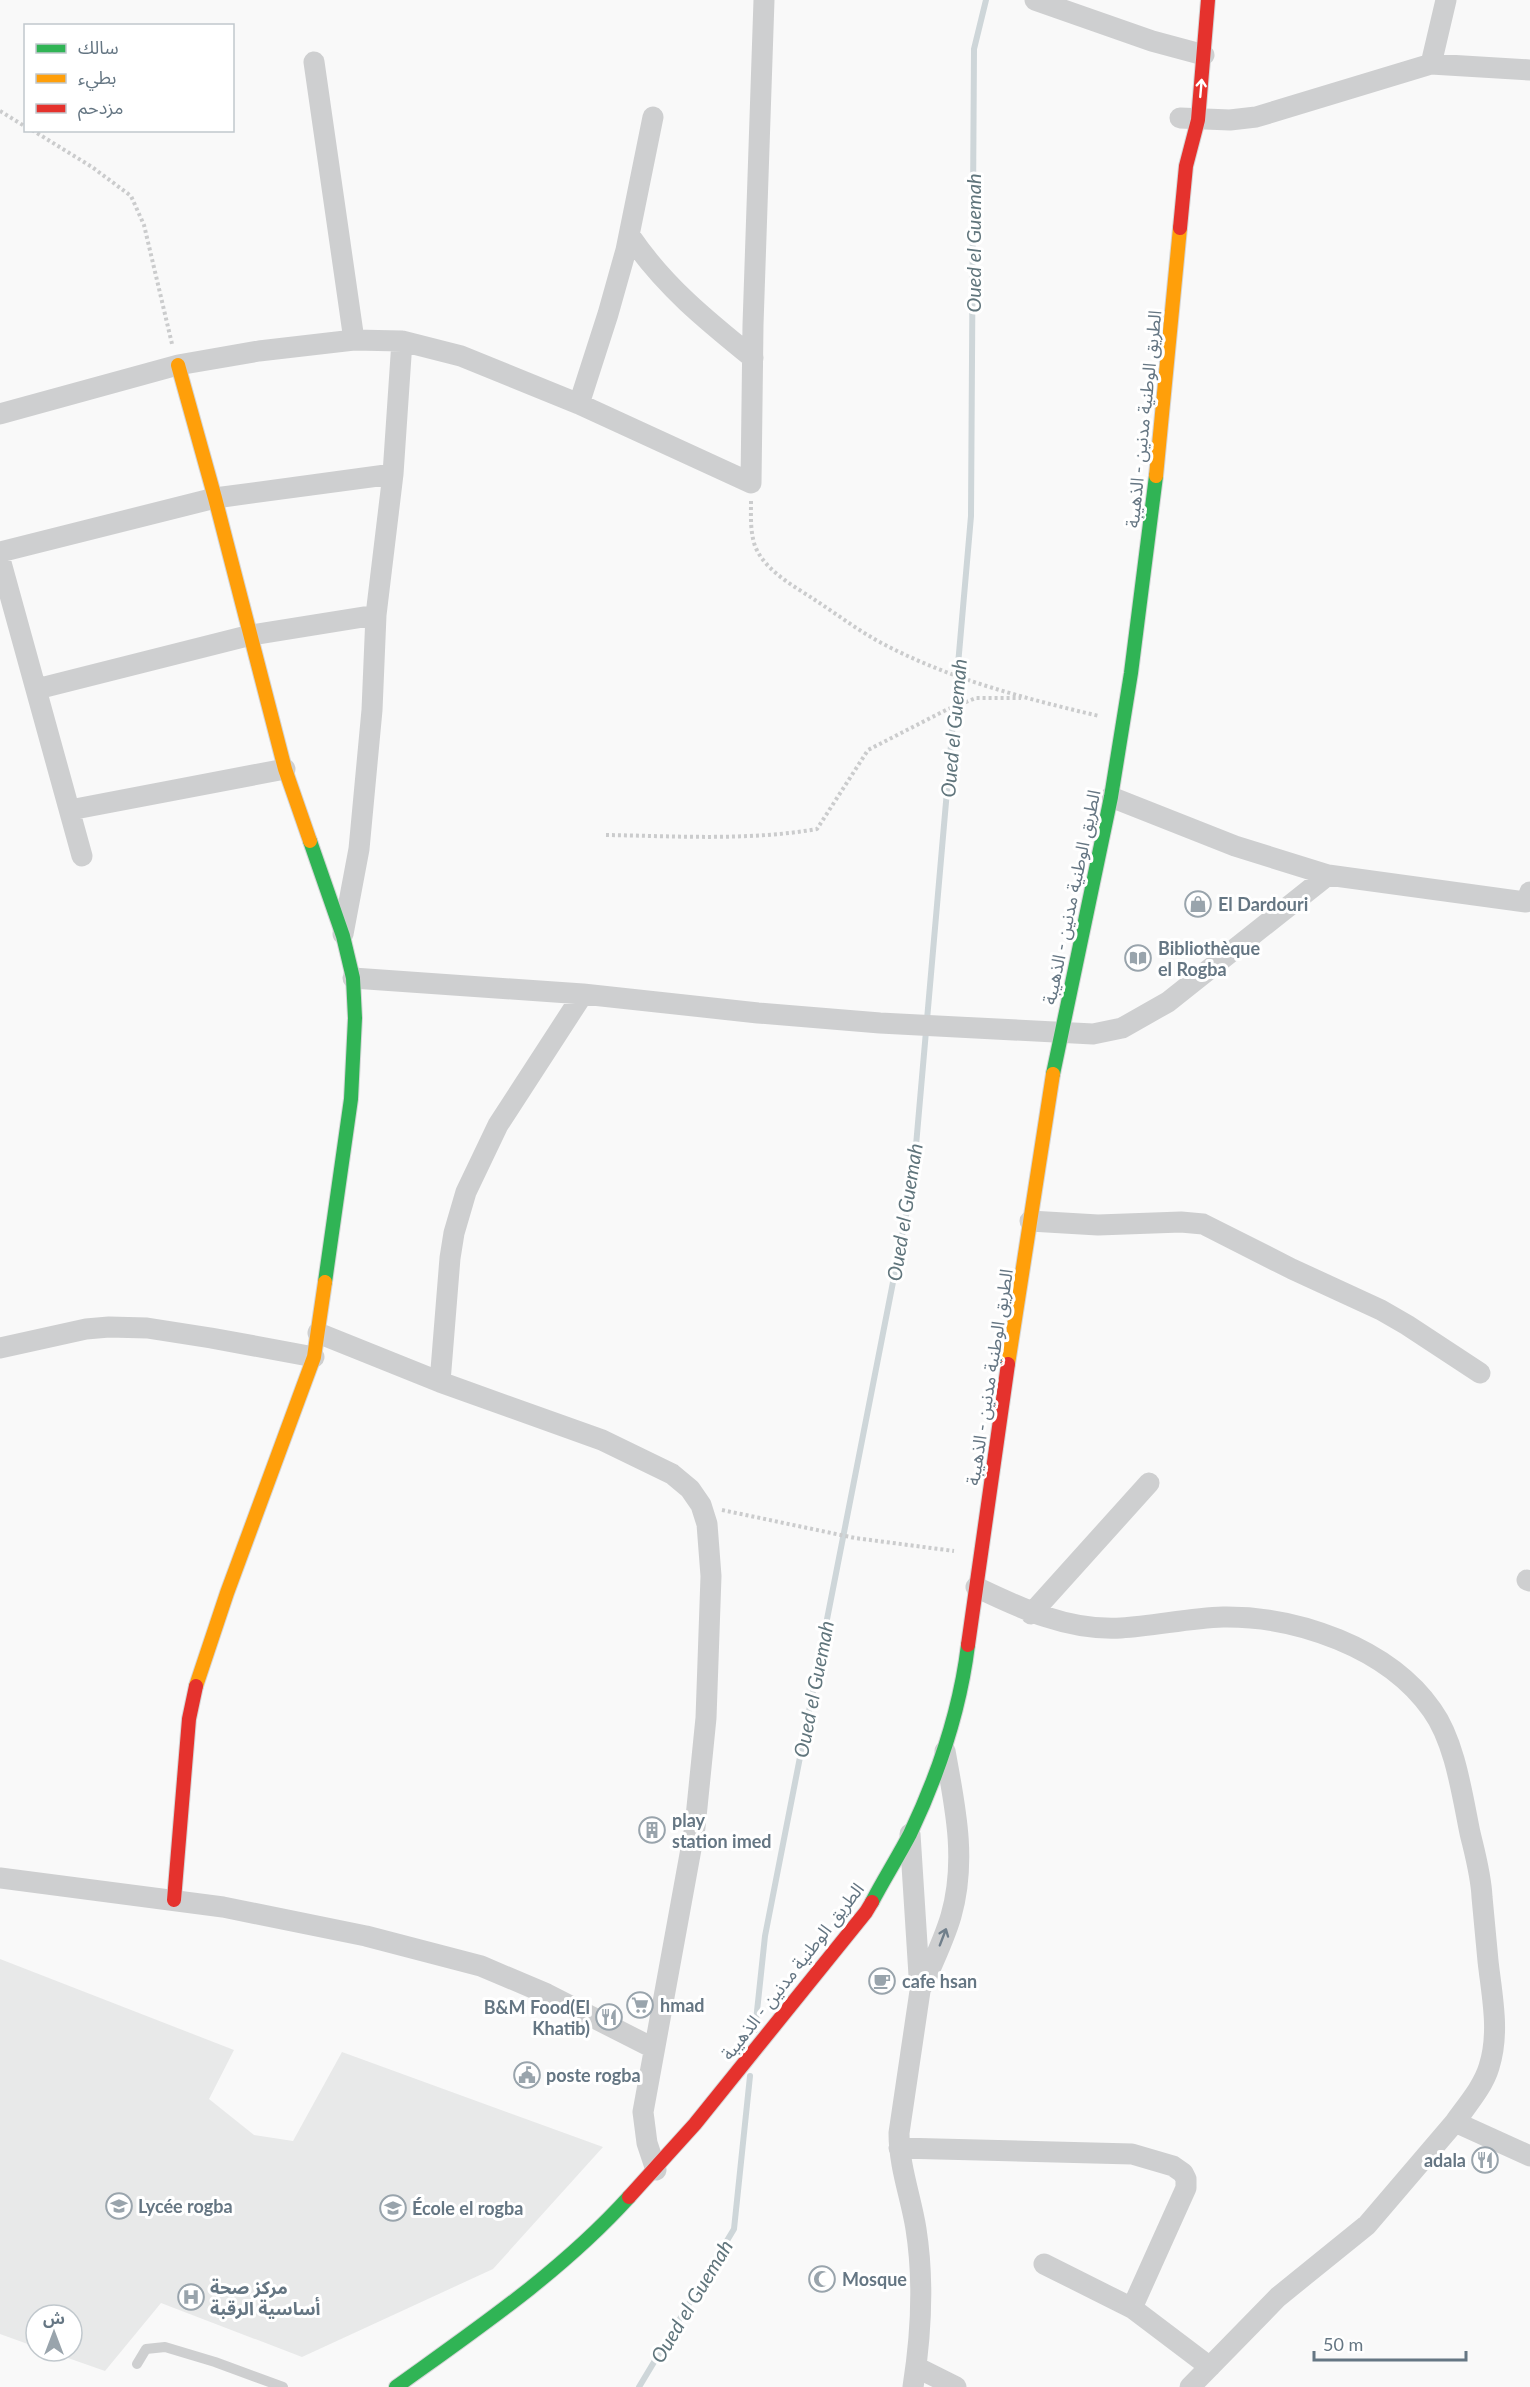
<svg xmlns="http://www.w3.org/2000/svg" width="1530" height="2387" font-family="Lato,'Noto Sans Arabic',sans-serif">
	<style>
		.built { fill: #e8e9e9 }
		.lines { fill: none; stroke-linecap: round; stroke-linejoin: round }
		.stream { stroke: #ced6d9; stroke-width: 6 }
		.fast-casing { stroke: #d5d6d7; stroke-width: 16 }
		.slow-casing { stroke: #d5d6d7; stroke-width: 16 }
		.jam-casing { stroke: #d5d6d7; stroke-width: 16 }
		.path { stroke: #cbcccd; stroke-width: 4; stroke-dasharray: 3 3; stroke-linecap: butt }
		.lane { stroke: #cecfd0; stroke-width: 10 }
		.street { stroke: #cecfd0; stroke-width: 21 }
		.fast { stroke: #30b455; stroke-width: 14 }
		.slow { stroke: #ff9f0a; stroke-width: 14 }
		.jam { stroke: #e5322d; stroke-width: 14 }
		.oneway { stroke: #fff }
		.oneway2 { stroke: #707f8b }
		.labels { text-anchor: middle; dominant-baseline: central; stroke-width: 6; stroke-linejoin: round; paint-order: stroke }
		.street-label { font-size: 18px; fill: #657683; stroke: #fff }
		.poi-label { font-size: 18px; font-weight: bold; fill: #657683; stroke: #fff; text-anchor: start }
		.water-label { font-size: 20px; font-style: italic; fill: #60757c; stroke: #fff }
	</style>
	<rect width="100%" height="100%" fill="#f9f9f9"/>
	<!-- built -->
	<path class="built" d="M0 1959 234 2050 209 2099 254 2135 293 2141 342 2052 603 2147 493 2269 302 2357 161 2303 105 2371 48 2351H72V2315H36V2347L0 2334Z"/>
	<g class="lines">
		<!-- stream -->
		<path class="stream" d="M755 2030 765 1936 913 1180 971 516 974 49 986 0
			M639 2387 734 2229 750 2076"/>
		<!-- fast casing -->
		<g class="fast-casing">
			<path id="fast" d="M310 841 343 936 353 978 355 1018 351 1099 325 1282
				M1053 1074 1111 797 1131 673 1156 476
				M872 1902C884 1879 898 1857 910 1834 938 1775 960 1710 968 1645
				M396 2387C478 2328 561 2272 629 2197"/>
		</g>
		<!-- slow casing -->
		<g class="slow-casing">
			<path id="slow" d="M178 365 215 498 285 769 310 841
				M1156 476 1180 228
				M1008 1364 1053 1074
				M196 1686 227 1593 314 1357 325 1282"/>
		</g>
		<!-- jam casing -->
		<g class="jam-casing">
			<path id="jam" d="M1180 228 1186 166 1198 120 1208 0
				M968 1645 1008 1364
				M174 1900 189 1719 196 1686
				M629 2197 695 2124 866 1912 872 1902"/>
		</g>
		<!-- path -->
		<path class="path" d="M0 111 26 127
			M32 130 92 167 131 196 144 225 172 344
			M751 501C751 516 750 531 755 546 765 571 794 586 815 600 835 613 855 628 876 640 945 678 1023 698 1099 716
			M606 835C676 836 748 841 817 829L868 750 946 710 976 698H1021
			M722 1510 855 1538 954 1551"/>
		<!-- lane -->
		<path class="lane" d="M137 2364 146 2349 165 2347 215 2362 283 2387"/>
		<!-- street -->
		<path class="street" d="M1035 0 1152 41 1204 55
			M314 62 354 340
			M1431 64 1446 0
			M1180 118 1230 120 1256 117 1431 64 1530 70
			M630 236C664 286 706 320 753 358
			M579 404 608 314 626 250 653 117
			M0 414 178 365 259 351 354 340 402 341 461 356 579 404 751 483 753 325 764 0
			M0 552 215 498 393 474
			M0 559 82 856
			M37 689 251 635 376 615
			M1111 797 1235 846 1328 875 1526 902 1530 892
			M70 810 285 769
			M343 934 359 849 372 710 376 615 393 474 402 341
			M353 978 583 994 758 1013 880 1023 1093 1034 1122 1028 1168 1002 1328 875
			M1030 1221 1098 1225 1181 1222 1203 1224 1292 1269 1381 1310 1407 1325 1480 1373
			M318 1333 440 1382 602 1440 672 1474 690 1489 701 1505 707 1524 711 1576 706 1718 695 1827 643 2112 647 2143 656 2170
			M0 1348 86 1329 109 1327 147 1328 211 1338 314 1357
			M440 1382 450 1258 454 1233 466 1192 498 1125 583 994
			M1527 1580 1530 1581
			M976 1587C1022 1609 1068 1631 1121 1628 1155 1626 1189 1618 1223 1617 1296 1616 1388 1647 1432 1710 1455 1742 1462 1794 1470 1833 1475 1854 1481 1875 1482 1897 1484 1918 1486 1940 1488 1961 1492 1997 1500 2032 1489 2067 1483 2087 1467 2105 1455 2122L1530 2156
			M1031 1614 1149 1483
			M910 1834 920 1991 899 2133C899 2167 911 2197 916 2229 924 2280 921 2336 913 2387
			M0 1878 223 1907 366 1936 481 1966 547 1994 653 2048
			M923 1985C933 1962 944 1940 951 1916 967 1860 955 1806 945 1751
			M899 2148 1132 2154 1173 2166 1183 2173 1186 2179V2188L1132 2308
			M1044 2264 1132 2308 1210 2367
			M916 2367 956 2387
			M1190 2387 1278 2297 1367 2225 1455 2122"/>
		<!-- fast -->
		<use href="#fast" class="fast"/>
		<!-- slow -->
		<use href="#slow" class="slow"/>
		<!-- jam -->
		<use href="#jam" class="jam"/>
	</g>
	<!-- one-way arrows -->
	<defs><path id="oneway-shaft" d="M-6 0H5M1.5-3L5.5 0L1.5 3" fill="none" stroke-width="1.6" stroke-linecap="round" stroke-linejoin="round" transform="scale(1.5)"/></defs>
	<use class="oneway" href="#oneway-shaft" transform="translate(1201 88) rotate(-85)"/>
	<use class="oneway2" href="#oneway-shaft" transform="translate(943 1937) rotate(-69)"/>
	<!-- icons -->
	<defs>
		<g id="shop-ring" transform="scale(1.35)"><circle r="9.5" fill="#fff" stroke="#99a4ac" stroke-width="1.5"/><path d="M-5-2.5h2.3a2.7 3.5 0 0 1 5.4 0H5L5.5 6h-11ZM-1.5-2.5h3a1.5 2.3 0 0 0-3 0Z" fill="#99a4ac"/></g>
		<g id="library-ring" transform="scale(1.35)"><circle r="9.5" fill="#fff" stroke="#99a4ac" stroke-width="1.5"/><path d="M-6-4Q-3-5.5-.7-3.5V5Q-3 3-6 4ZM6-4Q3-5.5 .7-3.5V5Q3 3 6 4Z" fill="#99a4ac"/></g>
		<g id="building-ring" transform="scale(1.35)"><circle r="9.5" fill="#fff" stroke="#99a4ac" stroke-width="1.5"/><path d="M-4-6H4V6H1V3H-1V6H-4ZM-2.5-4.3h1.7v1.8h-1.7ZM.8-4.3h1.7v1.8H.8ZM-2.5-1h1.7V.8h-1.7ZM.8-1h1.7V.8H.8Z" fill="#99a4ac"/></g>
		<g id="cafe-ring" transform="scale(1.35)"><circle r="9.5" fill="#fff" stroke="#99a4ac" stroke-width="1.5"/><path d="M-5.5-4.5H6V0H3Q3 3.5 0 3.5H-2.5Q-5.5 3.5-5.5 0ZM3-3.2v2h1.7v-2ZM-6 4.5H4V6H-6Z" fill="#99a4ac"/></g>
		<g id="supermarket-ring" transform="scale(1.35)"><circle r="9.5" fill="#fff" stroke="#99a4ac" stroke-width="1.5"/><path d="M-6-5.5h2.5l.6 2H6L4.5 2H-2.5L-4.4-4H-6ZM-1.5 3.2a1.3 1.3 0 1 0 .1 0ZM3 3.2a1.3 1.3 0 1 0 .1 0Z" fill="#99a4ac"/></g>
		<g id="restaurant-ring" transform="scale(1.35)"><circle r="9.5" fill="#fff" stroke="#99a4ac" stroke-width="1.5"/><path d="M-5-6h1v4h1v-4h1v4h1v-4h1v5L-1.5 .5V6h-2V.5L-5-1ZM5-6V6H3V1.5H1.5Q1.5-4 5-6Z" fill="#99a4ac"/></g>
		<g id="civic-ring" transform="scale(1.35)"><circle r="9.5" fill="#fff" stroke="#99a4ac" stroke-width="1.5"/><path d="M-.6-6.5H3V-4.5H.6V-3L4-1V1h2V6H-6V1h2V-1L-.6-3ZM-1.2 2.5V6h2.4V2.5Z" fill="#99a4ac"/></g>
		<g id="university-ring" transform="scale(1.35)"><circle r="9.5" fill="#fff" stroke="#99a4ac" stroke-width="1.5"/><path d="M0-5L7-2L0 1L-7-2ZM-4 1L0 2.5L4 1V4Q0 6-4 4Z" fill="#99a4ac"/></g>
		<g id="school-ring" transform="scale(1.35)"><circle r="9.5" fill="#fff" stroke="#99a4ac" stroke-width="1.5"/><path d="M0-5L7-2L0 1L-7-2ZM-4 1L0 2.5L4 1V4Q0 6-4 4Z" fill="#99a4ac"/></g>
		<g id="mosque-ring" transform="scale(1.35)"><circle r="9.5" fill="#fff" stroke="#99a4ac" stroke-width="1.5"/><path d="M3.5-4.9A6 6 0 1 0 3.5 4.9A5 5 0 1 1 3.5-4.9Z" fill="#99a4ac"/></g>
		<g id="hospital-ring" transform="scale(1.35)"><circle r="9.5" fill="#fff" stroke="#99a4ac" stroke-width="1.5"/><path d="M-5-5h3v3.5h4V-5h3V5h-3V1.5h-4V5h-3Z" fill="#99a4ac"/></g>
	</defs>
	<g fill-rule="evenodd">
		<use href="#shop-ring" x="1198" y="904"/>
		<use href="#library-ring" x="1138" y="958"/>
		<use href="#building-ring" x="652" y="1830"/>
		<use href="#cafe-ring" x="882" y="1981"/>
		<use href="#supermarket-ring" x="640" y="2005"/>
		<use href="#restaurant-ring" x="609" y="2017"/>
		<use href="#civic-ring" x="527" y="2075"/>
		<use href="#restaurant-ring" x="1485" y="2160"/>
		<use href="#university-ring" x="119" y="2206"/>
		<use href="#school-ring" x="393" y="2208"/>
		<use href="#mosque-ring" x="822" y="2279"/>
		<use href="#hospital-ring" x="191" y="2297"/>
	</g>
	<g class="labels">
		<!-- street labels -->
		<g class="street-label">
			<text transform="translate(1143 419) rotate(-84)">الطريق الوطنية مدنين - الذهيبة</text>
			<text transform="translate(1071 897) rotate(-78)">الطريق الوطنية مدنين - الذهيبة</text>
			<text transform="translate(989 1377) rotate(-81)">الطريق الوطنية مدنين - الذهيبة</text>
			<text transform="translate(792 1971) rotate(-52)">الطريق الوطنية مدنين - الذهيبة</text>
		</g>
		<!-- poi labels -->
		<g class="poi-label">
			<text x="1218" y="904">El Dardouri</text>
			<text x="1158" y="948">Bibliothèque<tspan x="1158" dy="21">el Rogba</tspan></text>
			<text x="672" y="1820">play<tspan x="672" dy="21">station imed</tspan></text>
			<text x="902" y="1981">cafe hsan</text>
			<text x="660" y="2005">hmad</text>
			<text x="590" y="2007" text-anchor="end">B&amp;M Food(El<tspan x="590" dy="21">Khatib)</tspan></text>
			<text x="546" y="2075">poste rogba</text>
			<text x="1466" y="2160" text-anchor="end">adala</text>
			<text x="138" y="2206">Lycée rogba</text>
			<text x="412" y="2208">École el rogba</text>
			<text x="842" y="2279">Mosque</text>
			<text x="210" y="2287">مركز صحة<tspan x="210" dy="21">أساسية الرقبة</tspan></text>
		</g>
		<!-- water labels -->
		<g class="water-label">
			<text transform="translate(973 243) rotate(-90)">Oued el Guemah</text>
			<text transform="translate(953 728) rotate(-85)">Oued el Guemah</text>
			<text transform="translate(904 1212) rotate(-81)">Oued el Guemah</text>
			<text transform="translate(813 1689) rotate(-79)">Oued el Guemah</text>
			<text transform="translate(691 2301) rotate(-59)">Oued el Guemah</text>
		</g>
	</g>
	<!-- legend -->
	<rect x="24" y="24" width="210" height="108" fill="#ffffff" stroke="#c1c8cd" stroke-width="1.5"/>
	<rect x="36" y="44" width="30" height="9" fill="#30b455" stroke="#c1c8cd" stroke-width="1.5"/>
	<text x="78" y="54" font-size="18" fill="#657683">سالك</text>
	<rect x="36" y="74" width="30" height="9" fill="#ff9f0a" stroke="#c1c8cd" stroke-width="1.5"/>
	<text x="78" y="84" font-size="18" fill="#657683">بطيء</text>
	<rect x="36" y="104" width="30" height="9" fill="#e5322d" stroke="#c1c8cd" stroke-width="1.5"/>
	<text x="78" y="114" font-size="18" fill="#657683">مزدحم</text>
	<!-- north arrow -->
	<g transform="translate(54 2333)"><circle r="28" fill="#ffffff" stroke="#c1c8cd" stroke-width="1.5"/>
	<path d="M0-4.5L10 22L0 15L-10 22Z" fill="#99a4ac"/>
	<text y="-9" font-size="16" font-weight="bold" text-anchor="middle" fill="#657683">ش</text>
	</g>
	<!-- scale -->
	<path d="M1314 2351v9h152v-9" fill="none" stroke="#657683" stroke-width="3"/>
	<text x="1323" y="2351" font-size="18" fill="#657683" stroke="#ffffff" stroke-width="4.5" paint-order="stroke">50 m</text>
</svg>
